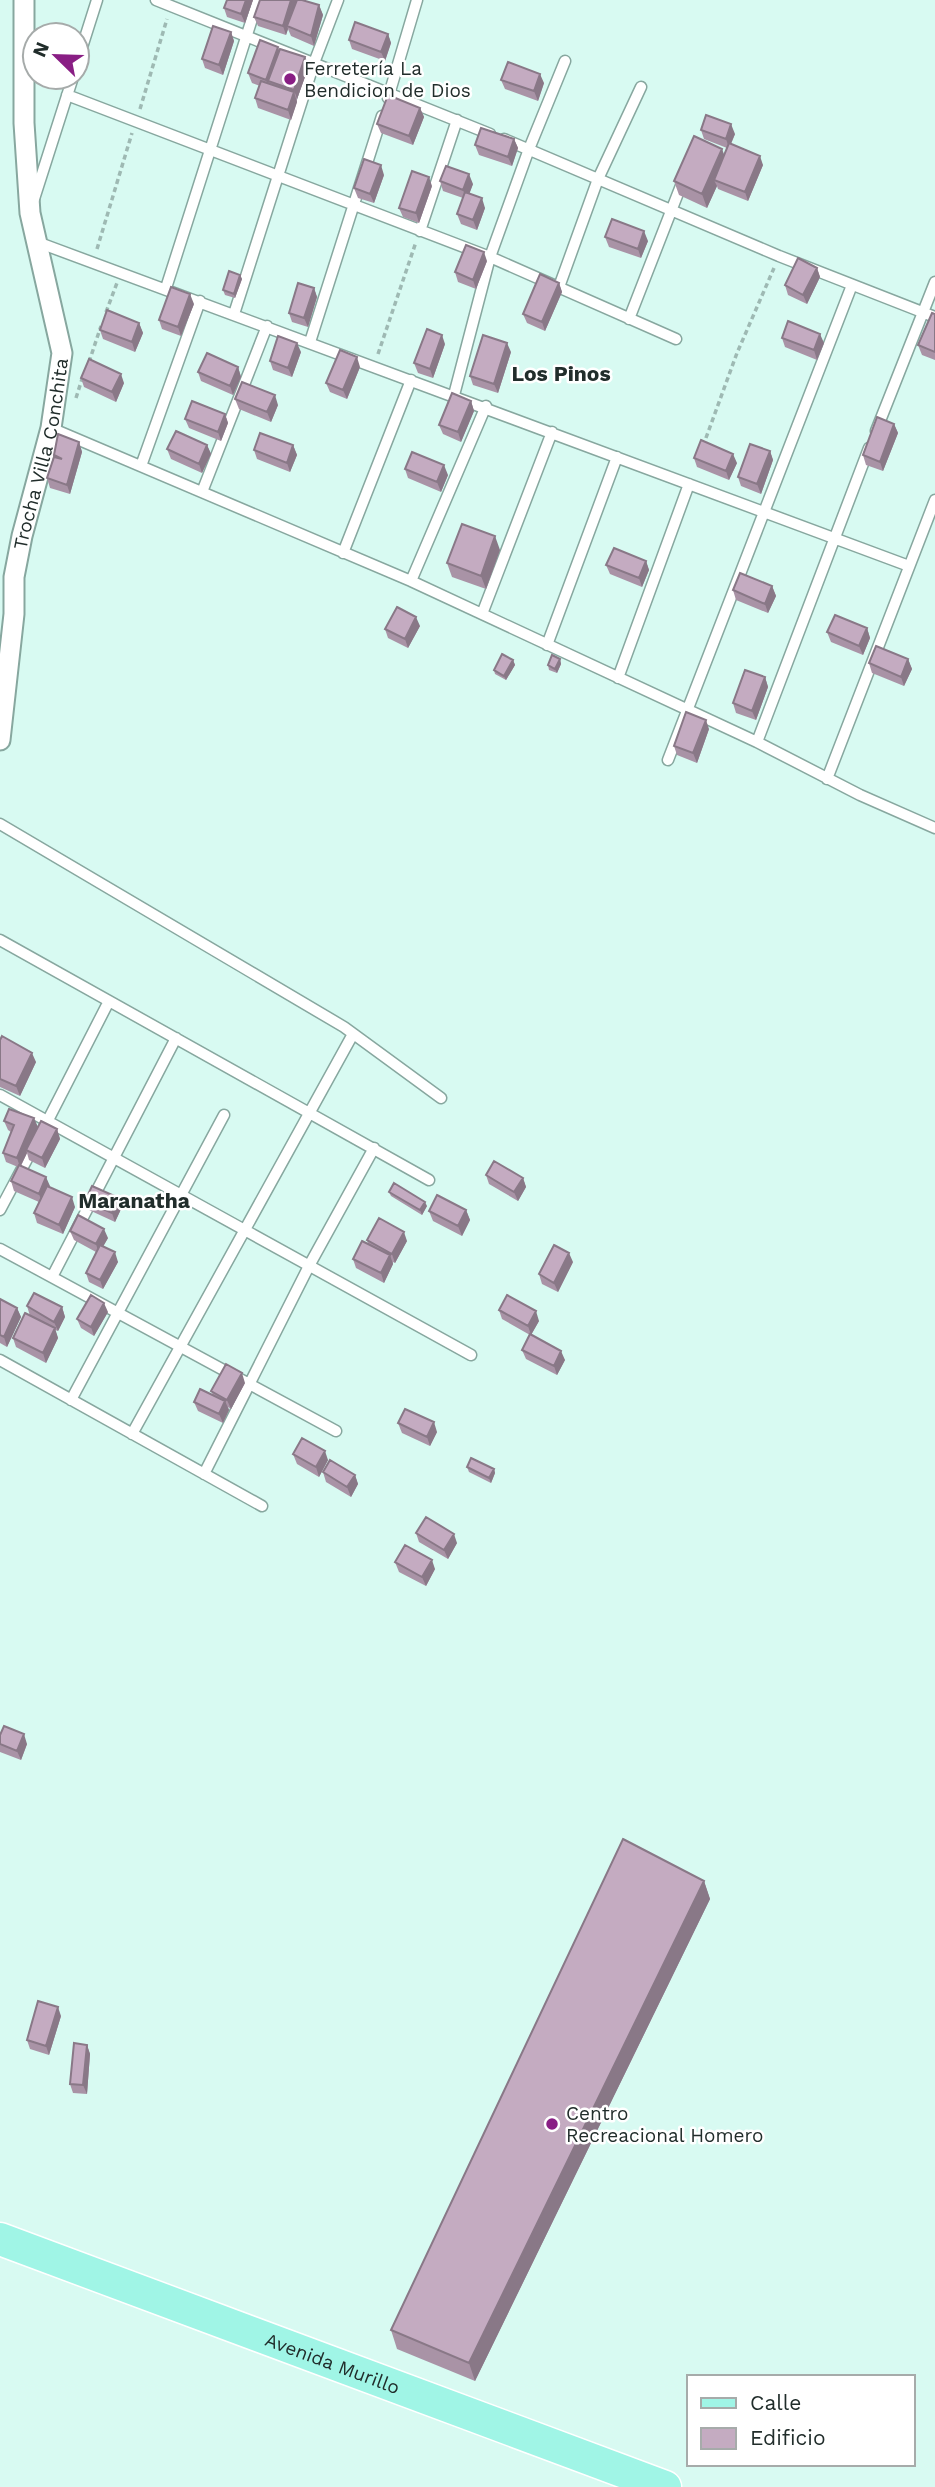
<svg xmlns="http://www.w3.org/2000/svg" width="935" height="2487" font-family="'Work Sans',sans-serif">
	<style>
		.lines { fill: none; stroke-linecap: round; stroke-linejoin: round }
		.service-casing { stroke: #87a79f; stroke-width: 13 }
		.minor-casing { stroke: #87a79f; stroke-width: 23 }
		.primary-casing { stroke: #fff; stroke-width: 35 }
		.path { stroke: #9eb9b3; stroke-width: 3.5; stroke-dasharray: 5 3.5; stroke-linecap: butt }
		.service { stroke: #fff; stroke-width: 10 }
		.minor { stroke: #fff; stroke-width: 19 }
		.primary { stroke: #a0f5e6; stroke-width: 32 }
		.wall { fill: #a993a6 }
		.shaded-wall { fill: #897887 }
		.building { fill: #c4abc1; stroke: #897887; stroke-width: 2 }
		.poi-dot { fill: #891e84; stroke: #fff; stroke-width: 2.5 }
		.labels { text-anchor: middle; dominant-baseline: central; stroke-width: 5; stroke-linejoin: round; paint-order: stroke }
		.poi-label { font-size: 19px; fill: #212d2b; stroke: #fff; text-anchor: start }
		.street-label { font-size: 19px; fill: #212d2b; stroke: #fff }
		.neighbourhood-label { font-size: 21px; font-weight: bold; fill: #212d2b; stroke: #fff }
	</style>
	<rect width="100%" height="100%" fill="#d8faf2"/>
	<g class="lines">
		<!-- service casing -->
		<g class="service-casing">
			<path id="service" d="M156 0 490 134
				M77 63 97 0
				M67 95 490 257 676 339
				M388 98 417 0
				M504 139 779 256 935 317
				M34 199 73 77
				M420 231 457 120
				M37 242 909 566
				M559 287 598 179 641 87
				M166 288 258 0
				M234 314 314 63 338 0
				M629 319 682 183
				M310 342 382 116
				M454 395 490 257 529 149 565 61
				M51 428 411 581 757 742 860 795 935 828
				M876 431 935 282
				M141 466 200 301
				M202 492 267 326
				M343 553 411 380
				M411 581 486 406
				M482 614 552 432
				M547 645 617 457
				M618 678 689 484
				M757 742 869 448
				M668 760 852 285
				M827 779 935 500
				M0 824 344 1027 441 1098
				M0 940 429 1180
				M0 1095 471 1355
				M45 1126 109 1001
				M0 1210 34 1146
				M0 1249 336 1431
				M52 1277 176 1038
				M0 1360 262 1506
				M71 1400 224 1115
				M132 1434 353 1034
				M204 1474 310 1264 374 1148"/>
		</g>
		<!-- minor casing -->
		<g class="minor-casing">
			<g id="minor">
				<path id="s1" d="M0 740 14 614V577L22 536 51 428 62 353 30 213 24 123V0"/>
			</g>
		</g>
		<!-- primary casing -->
		<g class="primary-casing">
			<g id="primary">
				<path id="s2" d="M0 2239 665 2487"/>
			</g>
		</g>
		<!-- path -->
		<path class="path" d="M140 109 167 19
			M97 249 132 133
			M106 312 117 283
			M378 354 416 242
			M89 362 101 326
			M76 398 82 379
			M703 446 737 353 774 268"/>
		<!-- service -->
		<use href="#service" class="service"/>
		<!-- minor -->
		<use href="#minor" class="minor"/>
		<!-- primary -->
		<use href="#primary" class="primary"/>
	</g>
	<!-- wall -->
	<path class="wall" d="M253 0 245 23 227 17 224 8Z
		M319 5 323 15 314 46 291 36 288 29 286 35 258 26 254 17Z
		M231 32 234 41 223 75 205 68 202 59Z
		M388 34 391 43 385 61 352 49 349 40Z
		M279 51 305 57 309 66 297 99V102L291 120 258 108 255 98 260 86 252 83 248 73Z
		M501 80 544 83 538 101 505 89Z
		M420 108 424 117 413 145 381 133 377 124Z
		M701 130 735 134 731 144 763 165 748 201 718 189 717 186 707 208 679 195 674 181 724 155 727 148 704 139Z
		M514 139 518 148 512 166 479 155 475 145Z
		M384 175 374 203 358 198 354 188Z
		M440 181 473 184 469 194 485 208 477 230 461 224 457 214 463 198 443 191Z
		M432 186 419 223 403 217 399 208Z
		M605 237 648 241 641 258 609 247Z
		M487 261 476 289 458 282 455 272Z
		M817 268 820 277 807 304 788 295 785 285Z
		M240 275 242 279 235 298 225 295 223 290Z
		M559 283 562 292 545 331 527 323 523 314Z
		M314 288 317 297 308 327 292 322 289 313Z
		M194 304 181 336 162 329 159 320Z
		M935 314V360L922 355 918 345Z
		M139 323 143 333 135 352 103 339 100 330Z
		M782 338 824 343 817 360 785 347Z
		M445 344 433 378 418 373 414 363Z
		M301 352 292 377 273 370 270 361Z
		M511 352 498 393 473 385 470 376Z
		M238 367 241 377 233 395 201 381 198 372Z
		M360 367 347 399 330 392 326 383Z
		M81 378 124 383 116 402 84 387Z
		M235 399 278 405 271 422 239 409Z
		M471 401 474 411 461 442 443 434 439 425Z
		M225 414 228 423 221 441 189 428 185 419Z
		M894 424 898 433 883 471 866 465 863 455Z
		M79 442 82 452 70 494 50 488 47 478 54 458V455Z
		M207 445 211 454 202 473 171 459 167 449Z
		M293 445 297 455 290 472 257 459 254 450Z
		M770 451 773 460 761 494 741 486 738 477Z
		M694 458 737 463 729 480 697 467Z
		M405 469 448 475 441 492 408 478Z
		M500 550 486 589 452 577 447 563Z
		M646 561 649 570 642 587 610 574 606 565Z
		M772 586 776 596 768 613 736 600 733 590Z
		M420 626 408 648 388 638 385 629Z
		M867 628 870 638 863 655 831 642 827 632Z
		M560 659 561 664 557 673 549 670 548 665Z
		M908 659 912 669 904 686 872 673 869 663Z
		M513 660 515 665 506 680 495 674 494 670Z
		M765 677 768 687 756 720 736 713 733 703Z
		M709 729 697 763 677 755 674 746Z
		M0 1040 36 1062 20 1096 0 1087Z
		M4 1121 38 1127 57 1129 60 1139 45 1168 29 1160 27 1153 21 1166 46 1177 49 1187 75 1207 63 1234 37 1223 34 1213 39 1202 14 1191 11 1181 18 1167 6 1162 3 1153 11 1132 8 1130Z
		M486 1175 523 1178 526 1187 518 1201 489 1184Z
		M389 1192 427 1206 422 1215 391 1196Z
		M119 1198 122 1207 115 1222 89 1210 85 1201Z
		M466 1210 470 1220 462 1236 433 1221 429 1211Z
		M70 1231 108 1238 103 1246 118 1262 103 1289 89 1282 86 1273 96 1252 74 1240Z
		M367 1240 407 1241 395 1263 393 1262V1264L384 1283 356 1268 353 1259 368 1244Z
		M573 1262 558 1292 542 1284 539 1274Z
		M0 1299 17 1308 21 1317 7 1347 0 1343Z
		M27 1306 62 1307 65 1317 58 1331 55 1330 58 1338 46 1363 16 1347 13 1338 30 1316Z
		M499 1310 539 1321 531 1335 565 1360 557 1375 526 1359 522 1350 530 1335 502 1319Z
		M108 1312 94 1336 81 1328 77 1319Z
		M245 1383 231 1409 228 1407 229 1410 223 1423 198 1411 194 1402 213 1395 211 1391Z
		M398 1423 437 1432 430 1446 402 1433Z
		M293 1454 328 1460 319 1477 297 1464Z
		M467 1467 494 1469 495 1473 491 1483 469 1472Z
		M323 1472 355 1475 358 1484 351 1497 326 1482Z
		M416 1533 457 1543 448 1559 419 1542Z
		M395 1562 435 1569 426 1586 399 1572Z
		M0 1735 27 1744 21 1760 0 1752Z
		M704 1881 710 1899 475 2381 397 2349 391 2330Z
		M61 2016 49 2055 30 2049 27 2040Z
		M87 2045 90 2054 87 2094 73 2093 70 2084Z"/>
	<!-- shaded-wall -->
	<path class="shaded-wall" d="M246 0H253L245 23 241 14Z
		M291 0H298L287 26 288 29 286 35 283 26Z
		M319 5 323 15 314 46 311 36Z
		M231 32 234 41 223 75 219 65Z
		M388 34 391 43 385 61 381 52Z
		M278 47 281 56 268 81 270 87 269 89 266 80Z
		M305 57 309 66 297 99 294 90Z
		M540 74 544 83 538 101 534 91Z
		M294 92 297 102 291 120 288 110Z
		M420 108 424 117 413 145 409 136Z
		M731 124 735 134 729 148 726 139Z
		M514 139 518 148 512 166 508 157Z
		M722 149 727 162 714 180 717 186 707 208 702 194Z
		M760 156 763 165 748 201 745 192Z
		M381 165 384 175 374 203 370 194Z
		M469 174 473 184 467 200 463 190Z
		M429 177 432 186 419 223 416 213Z
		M482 198 485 208 477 230 473 220Z
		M644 231 648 241 641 258 638 249Z
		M484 252 487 261 476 289 473 280Z
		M817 268 820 277 807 304 803 295Z
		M240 275 242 279 235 298 234 294Z
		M559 283 562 292 545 331 542 322Z
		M314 288 317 297 308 327 304 318Z
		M190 294 194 304 181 336 178 327Z
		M139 323 143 333 135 352 132 342Z
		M820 334 824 343 817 360 814 350Z
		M442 335 445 344 433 378 430 369Z
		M297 343 301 352 292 377 288 368Z
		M507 343 511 352 498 393 494 384Z
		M357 357 360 367 347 399 343 390Z
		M238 367 241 377 233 395 230 386Z
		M121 374 124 383 116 402 112 392Z
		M275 395 278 405 271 422 267 412Z
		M471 401 474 411 461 442 458 432Z
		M225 414 228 423 221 441 218 432Z
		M894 424 898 433 883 471 880 462Z
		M79 442 82 452 70 494 67 485Z
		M207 445 211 454 202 473 199 464Z
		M293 445 297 455 290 472 287 463Z
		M770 451 773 460 761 494 757 484Z
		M733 454 737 463 729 480 726 471Z
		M444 465 448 475 441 492 437 482Z
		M495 536 500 550 486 589 481 576Z
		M646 561 649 570 642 587 639 578Z
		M772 586 776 596 768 613 765 604Z
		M416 617 420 626 408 648 405 639Z
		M867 628 870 638 863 655 859 646Z
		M560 659 561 664 557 673 555 669Z
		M908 659 912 669 904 686 901 677Z
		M513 660 515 665 506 680 504 676Z
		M765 677 768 687 756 720 752 711Z
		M706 720 709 729 697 763 693 753Z
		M32 1053 36 1062 20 1096 16 1086Z
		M34 1118 38 1127 26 1150 27 1153 20 1167 17 1158Z
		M57 1129 60 1139 45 1168 42 1158Z
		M46 1177 50 1186 42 1203 39 1194Z
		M523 1178 526 1187 518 1201 514 1192Z
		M72 1197 75 1207 63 1234 59 1225Z
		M119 1198 122 1207 115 1222 112 1213Z
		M425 1202 427 1206 422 1215 420 1210Z
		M466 1210 470 1220 462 1236 458 1226Z
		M104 1229 108 1238 99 1254 96 1244Z
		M404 1232 407 1241 395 1263 392 1254Z
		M115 1252 118 1262 103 1289 100 1280Z
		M569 1253 573 1262 558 1292 554 1283Z
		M390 1255 393 1264 384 1283 381 1273Z
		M104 1303 108 1312 94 1336 91 1327Z
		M62 1307 65 1317 58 1331 54 1322Z
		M17 1308 21 1317 7 1347 4 1337Z
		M536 1311 539 1321 531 1335 528 1326Z
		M55 1328 58 1338 46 1363 43 1353Z
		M561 1351 565 1360 557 1375 554 1366Z
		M242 1373 245 1383 231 1409 227 1400Z
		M225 1401 229 1410 223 1423 219 1414Z
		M434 1422 437 1432 430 1446 427 1437Z
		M325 1451 328 1460 319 1477 316 1467Z
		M494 1469 495 1473 491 1483 489 1478Z
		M355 1475 358 1484 351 1497 347 1487Z
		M454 1534 457 1543 448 1559 444 1550Z
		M432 1560 435 1569 426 1586 422 1577Z
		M24 1734 27 1744 21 1760 17 1751Z
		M704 1881 710 1899 475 2381 469 2363Z
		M58 2007 61 2016 49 2055 46 2046Z
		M87 2045 90 2054 87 2094 83 2085Z"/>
	<!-- building -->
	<path class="building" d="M227 0H246L241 14 224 8Z
		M260 0H291L283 26 254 17Z
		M297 0H302L319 5 311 36 287 26Z
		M355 22 388 34 381 52 349 40Z
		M213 26 231 32 219 65 202 59Z
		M260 40 278 47 266 80 248 73Z
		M280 49 305 57 294 90 268 81Z
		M508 62 540 74 534 91 501 80Z
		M261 81 294 92 288 110 255 98Z
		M388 95 420 108 409 136 377 124Z
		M706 115 731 124 726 139 701 130Z
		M481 128 514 139 508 157 475 145Z
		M694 136 722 149 702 194 674 181Z
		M729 143 760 156 745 192 714 180Z
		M364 159 381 165 370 194 354 188Z
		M446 166 469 174 463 190 440 181Z
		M412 171 429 177 416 213 399 208Z
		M465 192 482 198 473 220 457 214Z
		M612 219 644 231 638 249 605 237Z
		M466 245 484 252 473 280 455 272Z
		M798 258 817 268 803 295 785 285Z
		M229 271 240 275 234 294 223 290Z
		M540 274 559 283 542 322 523 314Z
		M298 283 314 288 304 318 289 313Z
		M171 287 190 294 178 327 159 320Z
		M107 310 139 323 132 342 100 330Z
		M932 313 935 314V352L918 345Z
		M788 321 820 334 814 350 782 338Z
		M427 329 442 335 430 369 414 363Z
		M483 335 507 343 494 384 470 376Z
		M278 336 297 343 288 368 270 361Z
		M340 350 357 357 343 390 326 383Z
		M207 353 238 367 230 386 198 372Z
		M89 359 121 374 112 392 81 378Z
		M242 382 275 395 267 412 235 399Z
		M452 393 471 401 458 432 439 425Z
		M192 401 225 414 218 432 185 419Z
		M877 417 894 424 880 462 863 455Z
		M176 431 207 445 199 464 167 449Z
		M260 433 293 445 287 463 254 450Z
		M58 434 79 442 67 485 47 478 54 457 62 459 54 455Z
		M701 440 733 454 726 471 694 458Z
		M750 444 770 451 757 484 738 477Z
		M412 452 444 465 437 482 405 469Z
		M462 524 495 536 481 576 447 563Z
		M614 548 646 561 639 578 606 565Z
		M740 573 772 586 765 604 733 590Z
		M397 607 416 617 405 639 385 629Z
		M835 615 867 628 859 646 827 632Z
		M876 646 908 659 901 677 869 663Z
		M502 654 513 660 504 676 494 670Z
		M552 655 560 659 555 669 548 665Z
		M745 670 765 677 752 711 733 703Z
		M686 712 706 720 693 753 674 746Z
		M2 1036 32 1053 16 1086 0 1079V1040Z
		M9 1109 34 1118 17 1158 3 1153 14 1125 4 1121Z
		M41 1121 57 1129 42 1158 26 1150Z
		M494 1161 523 1178 514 1192 486 1175Z
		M19 1165 46 1177 39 1194 11 1181Z
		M394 1183 425 1202 420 1210 389 1192Z
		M47 1186 72 1197 59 1225 34 1213Z
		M92 1186 119 1198 112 1213 85 1201Z
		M437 1195 466 1210 458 1226 429 1211Z
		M78 1215 104 1229 96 1244 70 1231Z
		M379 1218 404 1232 392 1254 367 1240Z
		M362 1241 390 1255 381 1273 353 1259Z
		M100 1245 115 1252 100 1280 86 1273Z
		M554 1245 569 1253 554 1283 539 1274Z
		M34 1293 62 1307 54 1322 27 1306Z
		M91 1295 104 1303 91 1327 77 1319Z
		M507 1295 536 1311 528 1326 499 1310Z
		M0 1299 17 1308 4 1337 0 1335Z
		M25 1313 55 1328 43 1353 13 1338Z
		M530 1334 561 1351 554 1366 522 1350Z
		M226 1364 242 1373 227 1400 211 1391Z
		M200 1389 225 1401 219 1414 194 1402Z
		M405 1409 434 1422 427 1437 398 1423Z
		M302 1438 325 1451 316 1467 293 1454Z
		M471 1458 494 1469 489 1478 467 1467Z
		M330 1460 355 1475 347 1487 323 1472Z
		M426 1517 454 1534 444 1550 416 1533Z
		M405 1545 432 1560 422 1577 395 1562Z
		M4 1726 24 1734 17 1751 0 1744V1735Z
		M623 1839 704 1881 469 2363 391 2330Z
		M38 2001 58 2007 46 2046 27 2040Z
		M74 2043 87 2045 83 2085 70 2084Z"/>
	<!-- markers -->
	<g class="poi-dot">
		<circle cx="290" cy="79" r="7"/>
		<circle cx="552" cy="2124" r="7"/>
	</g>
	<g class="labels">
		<!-- poi labels -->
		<g class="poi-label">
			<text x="304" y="68">Ferretería La<tspan x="304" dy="22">Bendicion de Dios</tspan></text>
			<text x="566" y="2113">Centro<tspan x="566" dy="22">Recreacional Homero</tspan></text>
		</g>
		<!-- street labels -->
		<g class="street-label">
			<text stroke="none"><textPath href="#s1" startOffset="290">Trocha Villa Conchita</textPath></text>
			<text stroke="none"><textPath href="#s2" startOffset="355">Avenida Murillo</textPath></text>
		</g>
		<!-- neighbourhood labels -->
		<g class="neighbourhood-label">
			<text x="561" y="373">Los Pinos</text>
			<text x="134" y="1200">Maranatha</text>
		</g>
	</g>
	<!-- legend -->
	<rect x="687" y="2375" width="228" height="91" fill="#ffffff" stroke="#a6abaa" stroke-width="2"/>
	<rect x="701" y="2398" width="35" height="10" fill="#a0f5e6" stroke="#a6abaa" stroke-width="2"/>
	<text x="750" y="2410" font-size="21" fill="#212d2b">Calle</text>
	<rect x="701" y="2428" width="35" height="21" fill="#c4abc1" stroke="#a6abaa" stroke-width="2"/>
	<text x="750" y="2445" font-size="21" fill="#212d2b">Edificio</text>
	<!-- north arrow -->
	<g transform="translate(56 56) rotate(293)"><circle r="33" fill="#ffffff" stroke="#a6abaa" stroke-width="2"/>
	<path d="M0-5L12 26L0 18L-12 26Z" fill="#891e84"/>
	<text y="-10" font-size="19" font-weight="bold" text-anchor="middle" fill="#212d2b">N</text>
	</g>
</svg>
